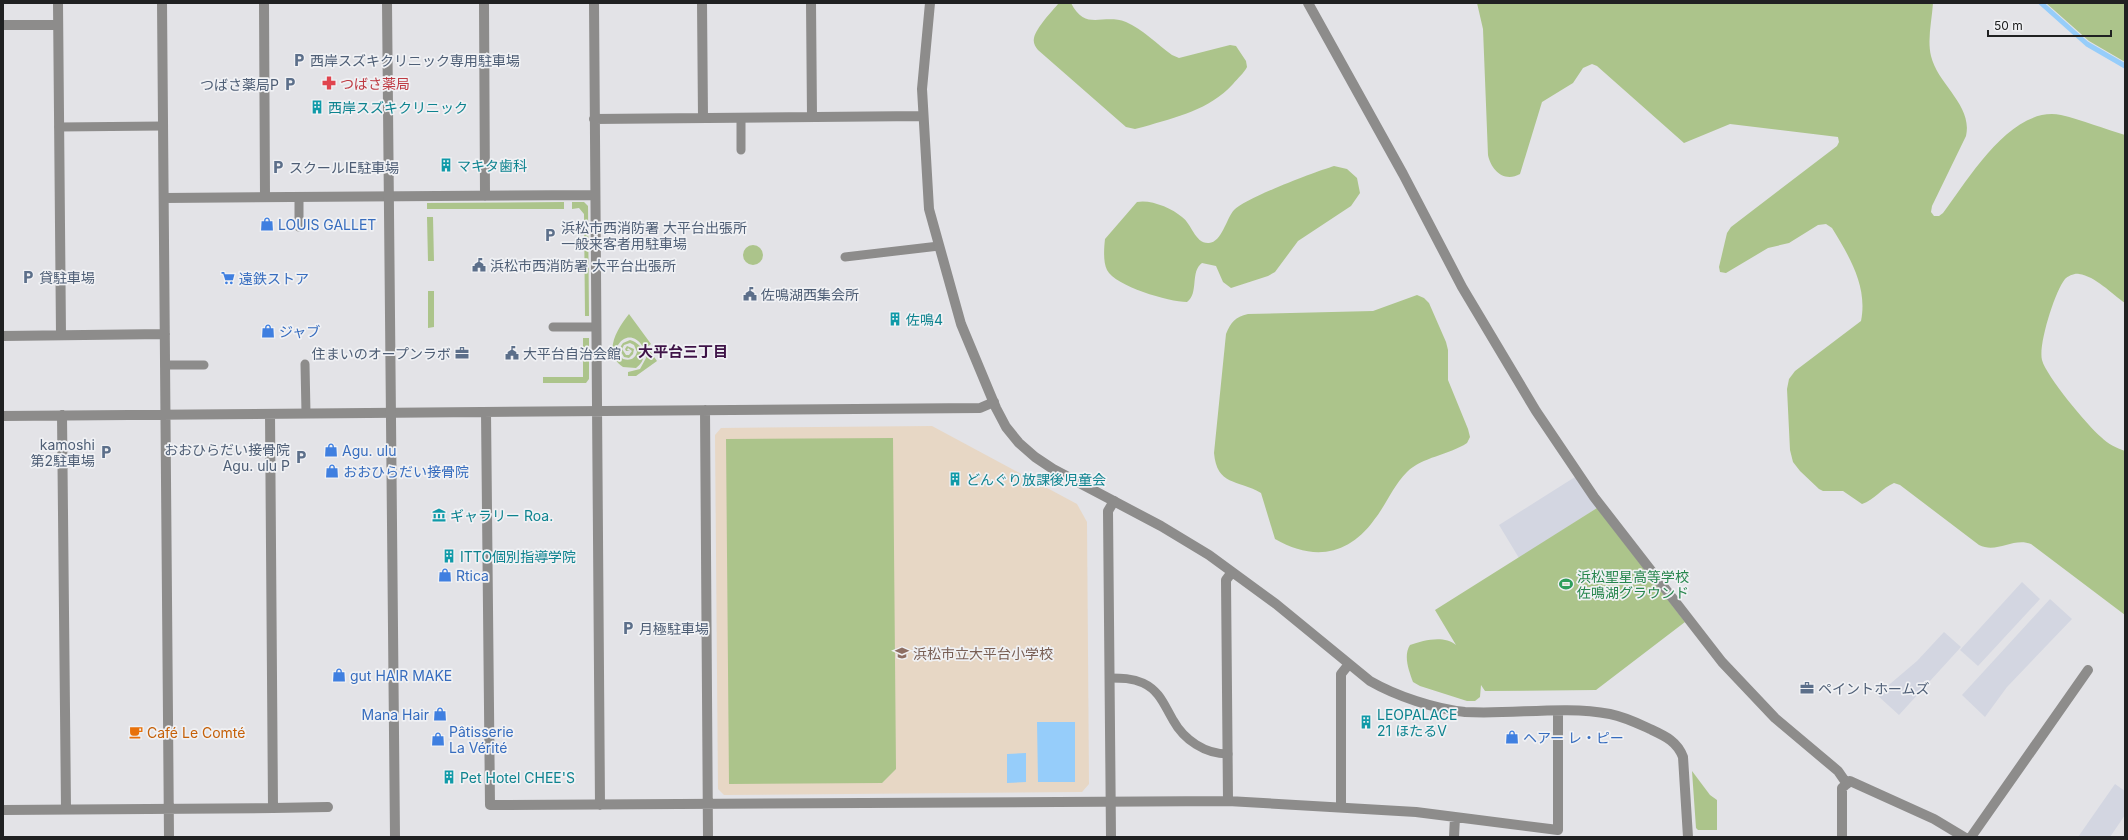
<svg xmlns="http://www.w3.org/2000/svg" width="2128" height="840" font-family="Inter,'Noto Sans JP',sans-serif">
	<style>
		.built { fill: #d3d6e1 }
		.education { fill: #e7d7c5 }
		.green { fill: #acc48b }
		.water { fill: #96cdfa }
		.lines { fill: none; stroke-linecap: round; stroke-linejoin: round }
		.stream { stroke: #96cdfa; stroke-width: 5 }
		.service { stroke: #8d8c8b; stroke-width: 9 }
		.minor { stroke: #8d8c8b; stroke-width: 10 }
		.tertiary { stroke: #8d8c8b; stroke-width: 10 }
		.labels { text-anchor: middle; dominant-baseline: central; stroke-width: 3.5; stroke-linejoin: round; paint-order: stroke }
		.service-label { font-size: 14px; fill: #4e5e75; stroke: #f0f1f4; text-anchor: start }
		.health-label { font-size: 14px; fill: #be3a42; stroke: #f0f1f4; text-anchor: start }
		.culture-label { font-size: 14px; fill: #0d838f; stroke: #f0f1f4; text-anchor: start }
		.shop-label { font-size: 14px; fill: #366cbe; stroke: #f0f1f4; text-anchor: start }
		.leisure-label { font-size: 14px; fill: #27864d; stroke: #f0f1f4; text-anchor: start }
		.education-label { font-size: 14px; fill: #785e54; stroke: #f0f1f4; text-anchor: start }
		.food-label { font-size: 14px; fill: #c56008; stroke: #f0f1f4; text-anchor: start }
		.neighbourhood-label { font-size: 15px; font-weight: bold; fill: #3e1347; stroke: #f0f1f4 }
	</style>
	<rect width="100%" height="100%" fill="#e3e3e7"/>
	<!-- built -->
	<path class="built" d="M1575 477 1597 508 1519 558 1499 525Z
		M2022 582 2040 599 1978 666 1960 650Z
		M2050 599 2072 619 2007 687 1985 717 1962 695Z
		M1944 632 1961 647 1899 715 1877 695 1917 661Z
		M2115 784 2125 791V815L2110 837H2078Z"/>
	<!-- education -->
	<path class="education" d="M932 426 1077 504 1087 522 1089 784 1082 792 724 795 718 789 715 435 721 428Z"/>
	<!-- green -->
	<path class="green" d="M1059 3H1071C1086 32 1102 13 1126 22 1142 29 1157 44 1172 55L1179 58 1230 45 1236 46 1246 61 1247 67C1244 73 1238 78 1233 84 1209 110 1177 117 1143 127L1135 129 1126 127 1038 50C1035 46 1033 43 1034 38 1036 28 1052 11 1059 3Z
		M1477 3H1933C1932 20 1927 39 1931 56 1938 85 1973 105 1966 136L1932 206 1931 212 1934 216H1939L1943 213C1968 180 2011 105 2061 115 2083 120 2104 129 2125 135V303C2112 294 2095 276 2079 274 2075 273 2068 276 2065 279 2055 291 2038 345 2042 360 2046 376 2088 426 2101 437 2108 444 2116 448 2125 451V615L2031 544C2013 537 1997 554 1979 545L1900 485 1894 483C1882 488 1874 500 1862 504L1843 491H1823L1819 489 1800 471 1793 462 1790 450 1787 389 1789 379 1795 371 1861 321C1868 286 1849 256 1832 228L1826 224 1818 225 1789 243 1768 248 1726 273 1720 272 1719 267 1727 233 1731 227 1837 146 1839 142 1838 137 1730 124 1684 143 1597 66 1592 64 1583 68 1573 83 1542 102 1520 174C1504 183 1491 170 1488 155L1483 29Z
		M2046 3H2125V62L2089 41Z
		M1334 166 1347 169 1357 178 1360 193 1351 206 1298 241 1275 272 1268 276 1231 288 1223 282 1216 266 1202 263C1190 271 1199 294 1187 302 1169 302 1115 286 1107 270 1103 262 1104 248 1105 239L1137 202C1150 199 1172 208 1182 217 1192 224 1195 244 1209 243 1222 242 1226 219 1234 210 1245 198 1315 172 1334 166Z
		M564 202V209H427V203Z
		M572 202H584L588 206 589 316H585L584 214 579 208 572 209Z
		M427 217H433L434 261H428Z
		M743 255a10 10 0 1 1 20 0a10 10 0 1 1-20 0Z
		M428 291H434V327L428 328Z
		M1417 295 1424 298 1429 303 1446 342 1448 350V380L1468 429 1470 437 1467 443C1449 455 1422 457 1407 472 1393 486 1386 505 1374 520 1348 556 1313 561 1275 539L1261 493C1237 479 1217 486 1214 453L1226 334C1231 322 1235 317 1248 314L1373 311Z
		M629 314 651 344 647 347 657 361 636 376H628V372L640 369 646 358C646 343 629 328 618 345L619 355 623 359C630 361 635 359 637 352L634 345 630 343 624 345 622 349 626 355H629L632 351 628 348 627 350 630 351H626L625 349 627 346 634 349 633 354 629 358 624 357 620 350 621 346 623 343 630 340C644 344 649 359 636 368L623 367C602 353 617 329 629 314Z
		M583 338H589V379L586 383H543V377H583Z
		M893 438 896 769 882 783 729 784 726 439Z
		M1597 508 1685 622 1596 690 1485 691 1481 685 1480 697 1475 701H1467L1420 686 1413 682C1409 671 1403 656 1410 645 1424 640 1444 635 1456 645L1435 610Z
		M1692 771 1710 795 1717 800V830H1698L1696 828Z"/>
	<!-- water -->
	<path class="water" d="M1037 722H1075V782H1038Z
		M1026 753V782L1007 783V754Z"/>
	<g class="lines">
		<!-- stream -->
		<path class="stream" d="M2041 3 2087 44 2125 66"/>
		<!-- service -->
		<path class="service" d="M741 118V150
			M59 127 163 126
			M299 197V227
			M845 257 939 246
			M553 327H596
			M305 364 306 413
			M165 365H204
			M1110 678C1121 678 1132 678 1143 683 1160 691 1164 705 1173 720 1184 740 1205 754 1228 754"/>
		<!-- minor -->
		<path class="minor" d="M58 3 61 335
			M162 3 169 837
			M264 3 265 197
			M484 3 485 196
			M594 3 600 805
			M702 3 703 118
			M811 3 812 117
			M930 3 922 89 929 209 961 324 996 408 1006 427 1019 443 1035 457 1053 469 1161 526 1209 555 1276 604 1370 681C1396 696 1435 709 1465 712 1513 715 1563 705 1610 714 1625 717 1637 723 1650 729 1665 736 1677 741 1683 757L1688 837
			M1308 3 1403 174 1462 287 1536 411 1594 497 1722 662 1775 718 1838 771 1847 784
			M3 25H58
			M594 119 923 116
			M164 198 595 195
			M3 336 165 334
			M705 410 708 837
			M486 412 490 805 1228 801 1416 812 1558 830V711
			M62 415 66 809
			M3 416 980 408 994 402
			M1228 801 1226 580 1232 572
			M273 808 328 807
			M1341 808V674L1349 664
			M3 810 273 808 270 414
			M1454 837 1455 817
			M1842 837V788L1850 781 1934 819 1964 837
			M1971 837 2088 670"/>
		<!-- tertiary -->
		<path class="tertiary" d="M387 3 395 837
			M1111 837 1108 511 1114 501"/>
	</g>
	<!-- icons -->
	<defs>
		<g id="parking-bare" transform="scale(1.08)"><path d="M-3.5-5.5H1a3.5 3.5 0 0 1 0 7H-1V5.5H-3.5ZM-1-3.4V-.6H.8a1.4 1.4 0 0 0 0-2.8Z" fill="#5c6f8a" stroke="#f0f1f4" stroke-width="2.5" paint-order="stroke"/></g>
		<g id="pharmacy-bare" transform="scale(1.08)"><path d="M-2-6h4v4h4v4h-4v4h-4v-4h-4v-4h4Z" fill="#e0444e" stroke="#f0f1f4" stroke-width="2.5" paint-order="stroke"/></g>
		<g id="building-bare" transform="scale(1.08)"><path d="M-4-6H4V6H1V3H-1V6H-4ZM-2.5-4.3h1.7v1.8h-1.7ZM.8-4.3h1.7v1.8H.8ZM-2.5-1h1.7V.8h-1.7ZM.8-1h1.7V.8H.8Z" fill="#0f9aa8" stroke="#f0f1f4" stroke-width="2.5" paint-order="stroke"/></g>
		<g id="shop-bare" transform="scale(1.08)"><path d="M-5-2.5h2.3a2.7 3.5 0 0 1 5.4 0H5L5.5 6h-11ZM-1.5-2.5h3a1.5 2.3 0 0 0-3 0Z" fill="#3f7fe0" stroke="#f0f1f4" stroke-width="2.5" paint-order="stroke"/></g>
		<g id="civic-bare" transform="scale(1.08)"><path d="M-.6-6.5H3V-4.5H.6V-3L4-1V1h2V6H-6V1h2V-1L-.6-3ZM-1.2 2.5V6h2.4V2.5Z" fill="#5c6f8a" stroke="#f0f1f4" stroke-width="2.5" paint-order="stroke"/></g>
		<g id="supermarket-bare" transform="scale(1.08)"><path d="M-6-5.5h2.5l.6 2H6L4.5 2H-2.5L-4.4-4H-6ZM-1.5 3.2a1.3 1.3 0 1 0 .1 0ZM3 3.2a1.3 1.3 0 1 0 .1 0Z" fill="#3f7fe0" stroke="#f0f1f4" stroke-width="2.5" paint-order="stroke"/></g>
		<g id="office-bare" transform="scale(1.08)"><path d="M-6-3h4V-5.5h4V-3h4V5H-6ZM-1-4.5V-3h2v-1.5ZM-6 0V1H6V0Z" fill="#5c6f8a" stroke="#f0f1f4" stroke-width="2.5" paint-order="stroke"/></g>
		<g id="museum-bare" transform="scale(1.08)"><path d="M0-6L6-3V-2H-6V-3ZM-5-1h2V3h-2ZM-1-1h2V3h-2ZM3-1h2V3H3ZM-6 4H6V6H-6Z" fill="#0f9aa8" stroke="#f0f1f4" stroke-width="2.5" paint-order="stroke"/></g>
		<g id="stadium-bare" transform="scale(1.08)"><path d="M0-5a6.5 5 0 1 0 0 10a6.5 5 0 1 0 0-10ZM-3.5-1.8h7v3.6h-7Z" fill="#2e9e5b" stroke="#f0f1f4" stroke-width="2.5" paint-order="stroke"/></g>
		<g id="school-bare" transform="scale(1.08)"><path d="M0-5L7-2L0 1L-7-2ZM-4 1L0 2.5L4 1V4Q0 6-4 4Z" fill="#8d6e63" stroke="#f0f1f4" stroke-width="2.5" paint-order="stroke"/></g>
		<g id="cafe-bare" transform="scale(1.08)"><path d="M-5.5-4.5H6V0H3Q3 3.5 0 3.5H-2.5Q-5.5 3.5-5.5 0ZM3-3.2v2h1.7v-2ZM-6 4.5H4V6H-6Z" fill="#e8710a" stroke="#f0f1f4" stroke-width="2.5" paint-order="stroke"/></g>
	</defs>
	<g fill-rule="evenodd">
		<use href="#parking-bare" x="299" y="60"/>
		<use href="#pharmacy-bare" x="329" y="83"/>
		<use href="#parking-bare" x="290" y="84"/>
		<use href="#building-bare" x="317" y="107"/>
		<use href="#building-bare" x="446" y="165"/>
		<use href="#parking-bare" x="278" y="167"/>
		<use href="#shop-bare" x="267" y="224"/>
		<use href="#parking-bare" x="550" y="235"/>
		<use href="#civic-bare" x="479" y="265"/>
		<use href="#parking-bare" x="28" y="277"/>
		<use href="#supermarket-bare" x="228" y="278"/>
		<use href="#civic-bare" x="750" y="294"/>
		<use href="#building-bare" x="895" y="319"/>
		<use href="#shop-bare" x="268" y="331"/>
		<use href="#office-bare" x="462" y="353"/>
		<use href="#civic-bare" x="512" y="353"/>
		<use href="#shop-bare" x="331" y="450"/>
		<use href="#parking-bare" x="106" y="452"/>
		<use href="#parking-bare" x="301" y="457"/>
		<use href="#shop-bare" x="332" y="471"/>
		<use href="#building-bare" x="955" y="479"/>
		<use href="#museum-bare" x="439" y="515"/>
		<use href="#building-bare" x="449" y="556"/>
		<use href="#shop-bare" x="445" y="575"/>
		<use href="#stadium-bare" x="1566" y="584"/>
		<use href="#parking-bare" x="628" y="628"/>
		<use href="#school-bare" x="902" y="653"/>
		<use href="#shop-bare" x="339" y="675"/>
		<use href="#office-bare" x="1807" y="688"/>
		<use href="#shop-bare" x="440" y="714"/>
		<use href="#building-bare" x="1366" y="722"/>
		<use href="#cafe-bare" x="136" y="732"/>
		<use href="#shop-bare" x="1512" y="737"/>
		<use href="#shop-bare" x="438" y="739"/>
		<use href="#building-bare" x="449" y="777"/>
	</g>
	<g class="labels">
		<!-- service labels -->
		<g class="service-label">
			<text x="310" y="60">西岸スズキクリニック専用駐車場</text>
			<text x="279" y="84" text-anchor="end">つばさ薬局P</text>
			<text x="289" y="167">スクールIE駐車場</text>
			<text x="561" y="227">浜松市西消防署 大平台出張所<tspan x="561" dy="16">一般来客者用駐車場</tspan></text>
			<text x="490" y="265">浜松市西消防署 大平台出張所</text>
			<text x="39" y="277">貸駐車場</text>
			<text x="761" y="294">佐鳴湖西集会所</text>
			<text x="451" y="353" text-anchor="end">住まいのオープンラボ</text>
			<text x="523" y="353">大平台自治会館</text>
			<text x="95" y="444" text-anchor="end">kamoshi<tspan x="95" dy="16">第2駐車場</tspan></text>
			<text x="290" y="449" text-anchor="end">おおひらだい接骨院<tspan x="290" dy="16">Agu. ulu P</tspan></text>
			<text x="639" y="628">月極駐車場</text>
			<text x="1818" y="688">ペイントホームズ</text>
		</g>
		<!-- health labels -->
		<g class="health-label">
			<text x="340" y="83">つばさ薬局</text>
		</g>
		<!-- culture labels -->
		<g class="culture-label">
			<text x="328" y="107">西岸スズキクリニック</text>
			<text x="457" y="165">マキタ歯科</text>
			<text x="906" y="319">佐鳴4</text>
			<text x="966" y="479">どんぐり放課後児童会</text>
			<text x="450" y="515">ギャラリー Roa.</text>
			<text x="460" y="556">ITTO個別指導学院</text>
			<text x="1377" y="714">LEOPALACE<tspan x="1377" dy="16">21 ほたるⅤ</tspan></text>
			<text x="460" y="777">Pet Hotel CHEE'S</text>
		</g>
		<!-- shop labels -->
		<g class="shop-label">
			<text x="278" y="224">LOUIS GALLET</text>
			<text x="239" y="278">遠鉄ストア</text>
			<text x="279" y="331">ジャブ</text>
			<text x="342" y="450">Agu. ulu</text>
			<text x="343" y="471">おおひらだい接骨院</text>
			<text x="456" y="575">Rtica</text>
			<text x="350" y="675">gut HAIR MAKE</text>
			<text x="429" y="714" text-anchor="end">Mana Hair</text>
			<text x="449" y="731">Pâtisserie<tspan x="449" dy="16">La Vérité</tspan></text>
			<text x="1523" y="737">ヘアー レ・ピー</text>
		</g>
		<!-- leisure labels -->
		<g class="leisure-label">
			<text x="1577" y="576">浜松聖星高等学校<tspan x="1577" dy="16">佐鳴湖グラウンド</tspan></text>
		</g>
		<!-- education labels -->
		<g class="education-label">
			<text x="913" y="653">浜松市立大平台小学校</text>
		</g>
		<!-- food labels -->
		<g class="food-label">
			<text x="147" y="732">Café Le Comté</text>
		</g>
		<!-- neighbourhood labels -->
		<g class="neighbourhood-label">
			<text x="683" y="351">大平台三丁目</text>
		</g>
	</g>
	<!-- border -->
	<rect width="2128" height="840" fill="none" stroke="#202122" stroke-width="8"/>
	<!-- scale -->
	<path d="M1988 30v6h123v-6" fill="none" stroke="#202122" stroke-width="2"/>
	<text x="1994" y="30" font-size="12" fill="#202122" stroke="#f0f1f4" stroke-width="3" paint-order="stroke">50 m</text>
</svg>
